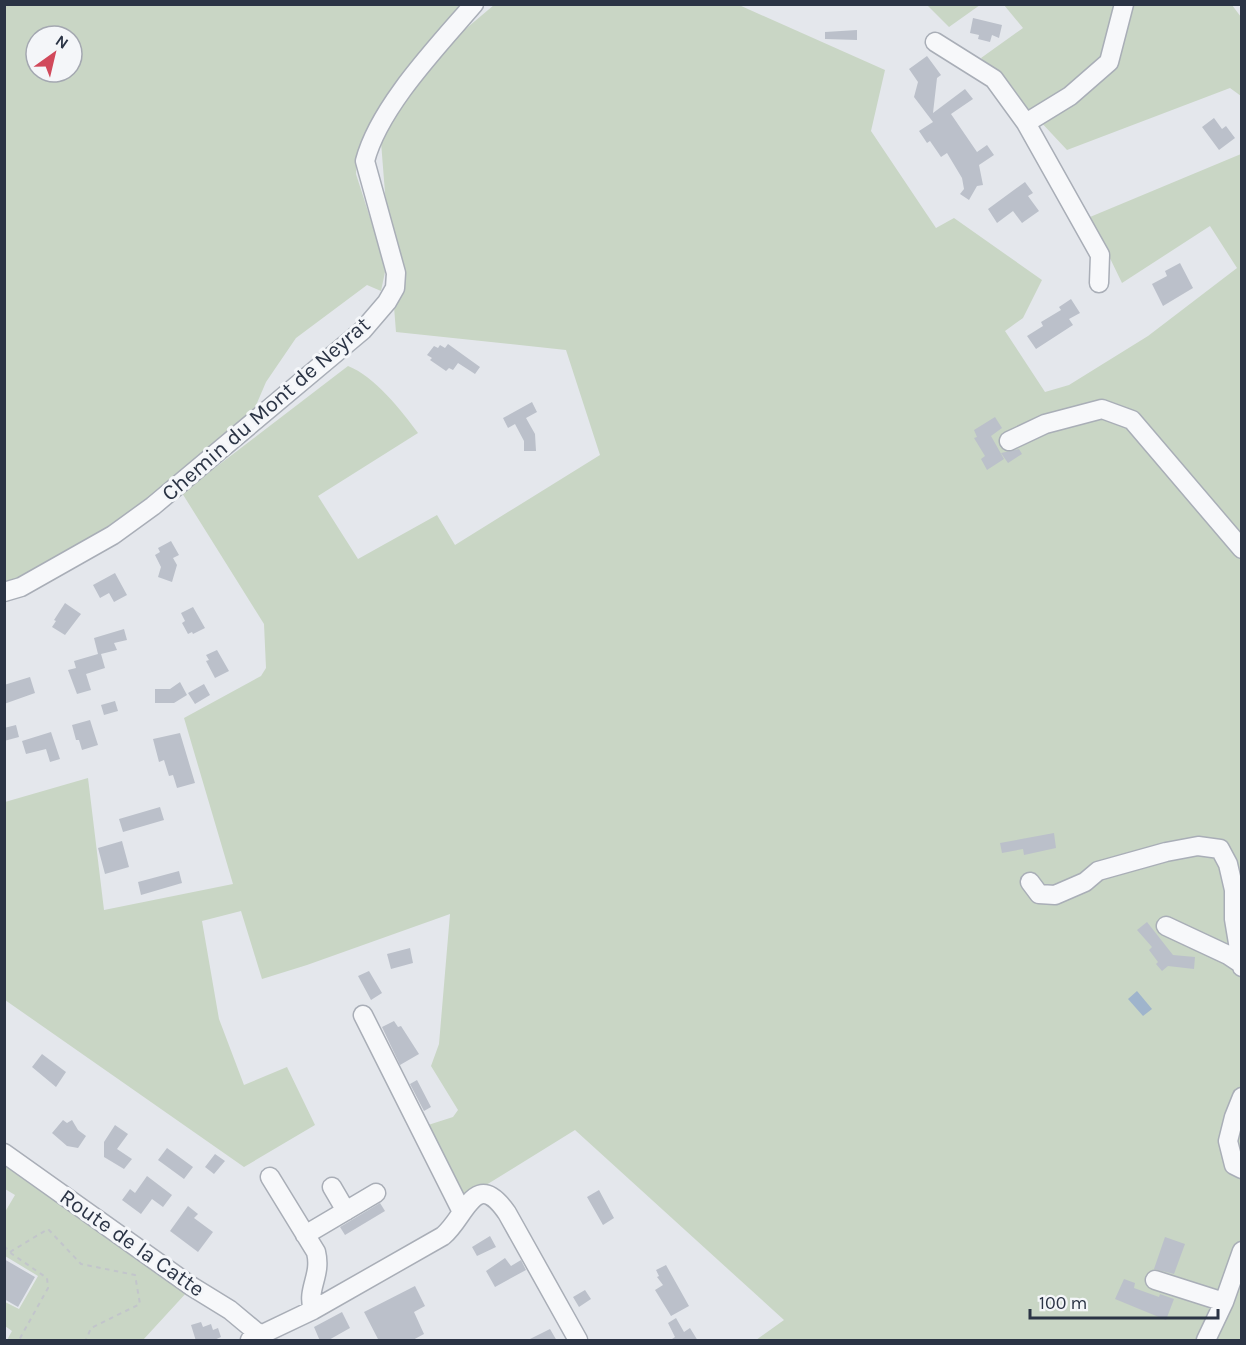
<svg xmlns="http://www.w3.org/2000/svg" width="1246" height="1345" font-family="Karla,sans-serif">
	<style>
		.green { fill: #c9d6c5; fill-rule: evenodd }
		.water { fill: #9fb4cc }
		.building { fill: #bbc0ca }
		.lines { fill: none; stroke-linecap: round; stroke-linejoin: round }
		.minor-casing { stroke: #a9aeb7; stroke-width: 21 }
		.path { stroke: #c2c5cb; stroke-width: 2; stroke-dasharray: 4.5 4.5; stroke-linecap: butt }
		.minor { stroke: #f7f8fa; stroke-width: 18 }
		.labels { text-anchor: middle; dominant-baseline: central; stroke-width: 6; stroke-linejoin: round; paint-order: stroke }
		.street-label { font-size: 22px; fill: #2b3445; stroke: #f4f6f9 }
	</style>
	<rect width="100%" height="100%" fill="#e4e7ec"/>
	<!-- green -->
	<path class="green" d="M5 5H473L456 37 494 5H739L885 70 871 131 936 228 954 218 1042 280 1023 318 1005 331 1045 392 1069 385 1148 336 1237 268 1210 226 1122 283 1090 217 1241 154V1340H756L784 1320 575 1130 465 1198 425 1126 453 1117 458 1110 431 1066 439 1044 450 914 307 965 262 979 241 911 202 921 219 1019 244 1085 287 1067 315 1125 244 1167 5 1000V802L88 778 104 910 233 884 184 718 261 676 266 668 264 624 182 493 348 366C374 376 402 411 418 433L318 496 358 559 437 515 455 545 600 455 566 350 396 332 381 142 369 127 357 152 356 174 381 252 385 272 381 291 367 285 296 338 266 382 254 410 159 491 110 525 22 578 5 583ZM36 36H72V72H36Z
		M927 5H980L949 27Z
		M1004 5H1232L1241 17V96L1230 88 1067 150 981 58 1023 28Z
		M11 1165 188 1291 143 1340H7L12 1331 5 1326V1302L19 1309 38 1276 5 1256V1212L15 1195 5 1189V1167Z"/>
	<!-- water -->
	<path class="water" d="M1137 991 1152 1009 1143 1016 1128 999Z"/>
	<!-- building -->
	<path class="building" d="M973 18 1002 25 999 38 992 35 990 42 978 39 979 35 970 33Z
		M857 30V40L825 39V32Z
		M927 56 941 75 937 78 933 113 965 89 973 99 951 114 977 152 987 145 994 155 979 165 983 185 977 186 969 200 960 194 964 189 962 178 947 153 941 157 930 141 927 143 919 131 933 122 914 97 918 82 909 69Z
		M1214 118 1222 129 1226 126 1235 138 1219 150 1202 127Z
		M1025 182 1033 193 1028 196 1039 211 1022 223 1013 211 997 223 988 209Z
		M1180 263 1193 288 1163 306 1152 284 1167 276 1165 271Z
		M1071 299 1080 313 1069 319 1073 325 1036 349 1027 336 1043 326 1041 322 1061 310 1059 307Z
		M448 344 480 367 475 374 458 363 453 370 449 368 446 371 430 360 432 358 427 355 434 346 438 348 440 345 445 348Z
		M532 402 537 412 526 418 535 434 536 451H524V441L515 424 508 428 503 418Z
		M995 417 1002 428 991 436 1004 459 987 470 981 459 985 456 974 438 977 437 974 430Z
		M1019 449 1022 454 1008 463 1001 453Z
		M171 541 179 555 173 558 177 565 172 582 158 577 161 567 155 555 160 552 158 548Z
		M115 573 127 595 114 602 109 593 100 598 93 585Z
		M65 603 81 614 65 635 52 627 56 621 54 620Z
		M193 607 205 628 193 634 192 632 188 634 182 623 185 621 181 613Z
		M124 629 127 640 114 643 117 650 101 654 105 668 86 674 91 690 77 694 68 670 76 668 74 661 98 654 94 638Z
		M217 650 229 671 215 678 206 661 209 660 206 655Z
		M30 677 35 693 4 704V685Z
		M180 682 187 695 174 703H155V689H170Z
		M204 684 210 695 195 704 188 693Z
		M115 701 118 711 104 715 101 705Z
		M90 720 98 745 82 750 79 740H76L72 725Z
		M16 725 19 737 4 741V728Z
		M51 732 60 759 50 762 46 749 26 754 22 741Z
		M180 733 195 783 177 788 173 775 169 776 164 760 159 762 153 739Z
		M160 807 164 820 123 832 119 819Z
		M1054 833 1056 848 1024 855 1023 849 1002 853 1000 843Z
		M122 841 129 867 105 874 98 848Z
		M179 871 182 883 141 895 138 882Z
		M1147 922 1173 955 1195 957 1194 969 1168 966 1162 971 1156 964 1158 962 1149 950 1152 947 1137 930Z
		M410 948 413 963 391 969 387 954Z
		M369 971 382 993 371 1000 358 976Z
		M394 1021 398 1027 401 1026 419 1054 400 1065 382 1027Z
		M42 1054 66 1072 56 1087 32 1067Z
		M417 1080 431 1107 424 1111 410 1084Z
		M63 1120 67 1123 72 1120 78 1130 86 1136 78 1148 67 1146 52 1133Z
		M115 1125 128 1134 117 1149 132 1159 124 1169 104 1157V1142Z
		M167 1148 193 1167 184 1179 158 1160Z
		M215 1154 225 1161 214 1174 205 1167Z
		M147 1176 172 1195 163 1207 152 1199 141 1214 122 1200 130 1189 135 1193Z
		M599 1190 614 1218 603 1225 587 1197Z
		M380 1203 385 1211 345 1235 340 1227Z
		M188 1206 198 1214 194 1218 213 1232 198 1252 170 1231Z
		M490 1236 496 1247 477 1256 472 1247Z
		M1165 1237 1185 1244 1174 1274 1154 1269Z
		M505 1258 511 1266 521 1260 526 1270 495 1287 486 1271Z
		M4 1259 35 1277 18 1307 4 1299Z
		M666 1265 689 1306 671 1316 655 1290 663 1285 657 1277 659 1276 656 1270Z
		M1124 1279 1135 1283 1134 1288 1159 1297 1160 1294 1174 1299 1166 1320 1115 1299Z
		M415 1286 425 1306 414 1312 424 1334 411 1341H379L364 1312Z
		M585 1290 591 1299 579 1307 573 1297Z
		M342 1312 350 1328 327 1341H320L314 1327Z
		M676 1318 684 1332 690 1328 698 1341H669L675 1337 668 1323Z
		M201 1322 203 1327 211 1324 213 1330 218 1328 221 1337 212 1341H196L191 1325Z
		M550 1329 557 1341H526Z"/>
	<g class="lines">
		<!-- minor casing -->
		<g class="minor-casing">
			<path id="minor" d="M935 42 994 79 1026 123 1100 255 1099 283
				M1026 123 1070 96 1109 62 1124 4
				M1009 441 1045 424 1102 409 1132 420 1242 549
				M4 592 21 587 113 535 153 506 363 330 387 302 395 288 396 273 365 161C379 107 437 47 474 4
				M1030 882 1039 894 1055 895 1085 882 1098 871 1166 852 1198 846 1220 849 1228 864 1234 890V919L1242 967
				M1166 926 1228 955 1240 963
				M363 1015 462 1212
				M1242 1097 1234 1117 1228 1141 1234 1165 1242 1169
				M4 1153 191 1286 230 1310 266 1340
				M270 1177 316 1252C322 1276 306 1289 313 1310
				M332 1187 346 1211
				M305 1235 376 1193
				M1155 1280 1224 1302
				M250 1340 313 1310 443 1236C466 1217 475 1167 507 1213L578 1340
				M1206 1340 1224 1302 1242 1251"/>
		</g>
		<!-- path -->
		<path class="path" d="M4 1246 12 1254 47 1278 48 1288 19 1340
			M10 1252 48 1229 81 1264 135 1275 140 1304 91 1328 86 1340"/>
		<!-- minor -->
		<use href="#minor" class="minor"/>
	</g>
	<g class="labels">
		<!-- street labels -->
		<g class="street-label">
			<text transform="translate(266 409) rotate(-41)">Chemin du Mont de Neyrat</text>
			<text transform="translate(132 1243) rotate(35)">Route de la Catte</text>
		</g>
	</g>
	<!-- border -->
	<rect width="1246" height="1345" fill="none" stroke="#2b3445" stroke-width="12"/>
	<!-- north arrow -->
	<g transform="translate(54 54) rotate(34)"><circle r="28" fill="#f4f6f9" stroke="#a4a8b1" stroke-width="1.5"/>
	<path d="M0-4.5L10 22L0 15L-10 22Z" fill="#d1495b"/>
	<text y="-9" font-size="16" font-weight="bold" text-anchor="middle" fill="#2b3445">N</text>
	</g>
	<!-- scale -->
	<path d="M1030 1309v9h188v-9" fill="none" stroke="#2b3445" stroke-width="3"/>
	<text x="1039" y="1309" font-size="18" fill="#2b3445" stroke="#f4f6f9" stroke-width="4.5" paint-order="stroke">100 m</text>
</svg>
